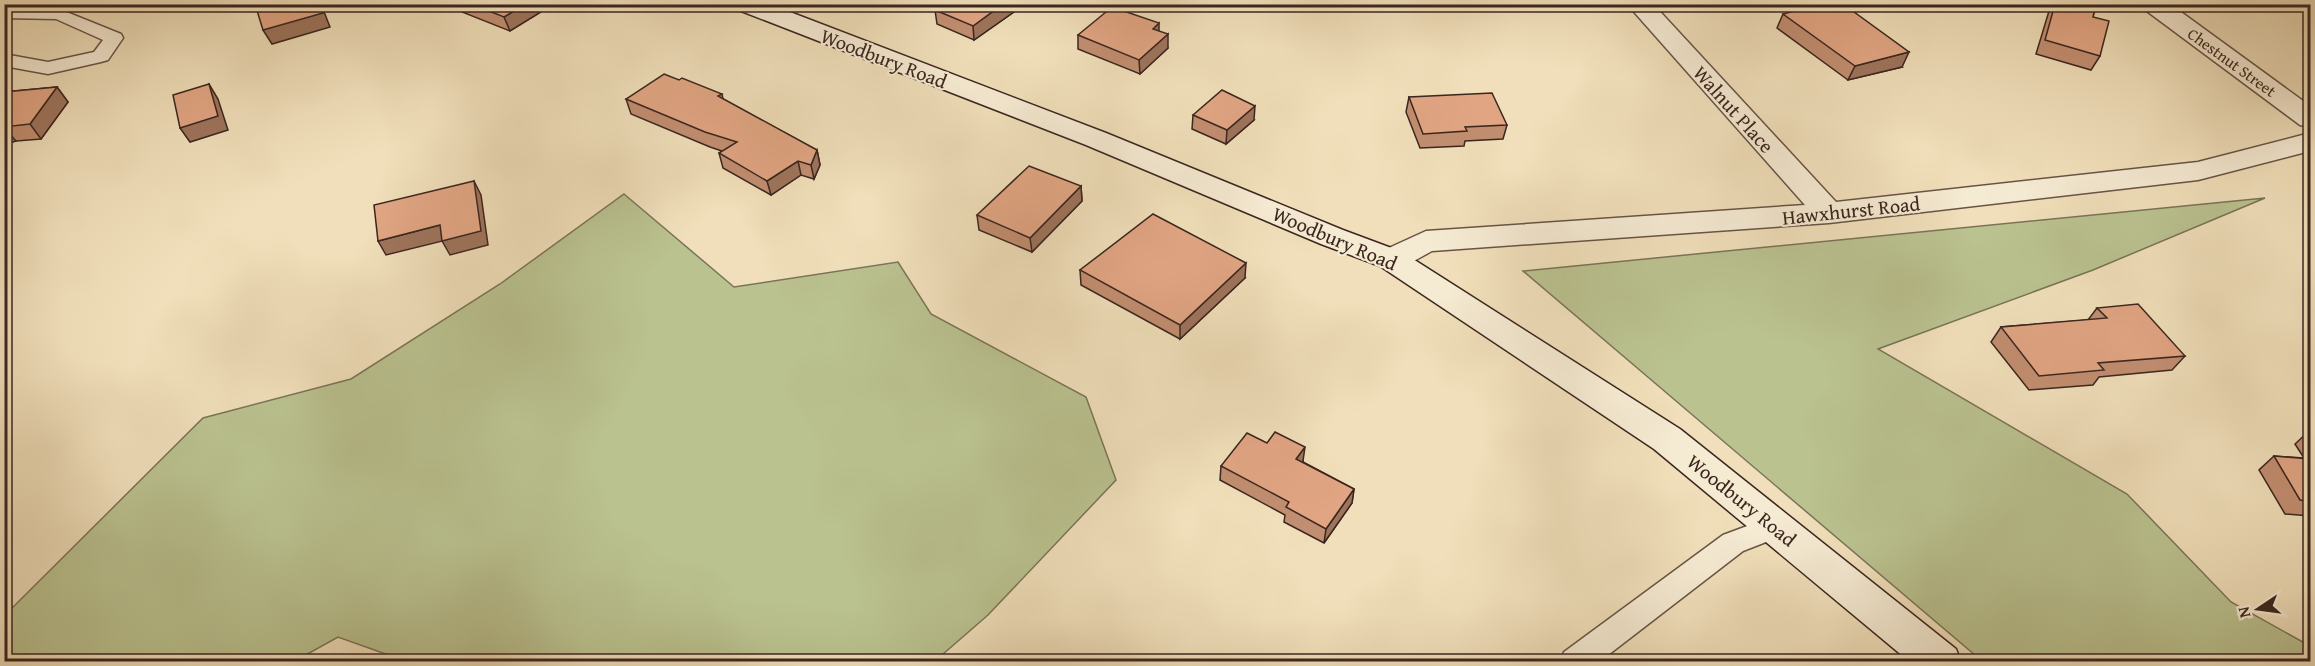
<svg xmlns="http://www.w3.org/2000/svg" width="2315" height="666" font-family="'Gentium Book Plus',serif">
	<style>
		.green { fill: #bac290; stroke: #7a7458; stroke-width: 1.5 }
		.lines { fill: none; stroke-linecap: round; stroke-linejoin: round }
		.lane-casing { stroke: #685446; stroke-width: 3 }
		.street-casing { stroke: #685446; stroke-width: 3 }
		.secondary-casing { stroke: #3b261f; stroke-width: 3 }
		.lane { fill: #f5ead2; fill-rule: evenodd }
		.street { fill: #f5ead2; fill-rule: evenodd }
		.secondary { fill: #f5ead2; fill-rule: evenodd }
		.wall { fill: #c28e71; stroke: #3b261f; stroke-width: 1.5 }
		.shaded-wall { fill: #9e745c; stroke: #3b261f; stroke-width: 1.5 }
		.building { fill: #e1a583; stroke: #3b261f; stroke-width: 1.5 }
		.labels { text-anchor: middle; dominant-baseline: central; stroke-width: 4.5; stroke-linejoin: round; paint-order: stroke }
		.far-street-label { font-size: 16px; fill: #3b261f; stroke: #f5ead2 }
		.street-label { font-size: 20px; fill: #3b261f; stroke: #f5ead2 }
	</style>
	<rect width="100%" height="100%" fill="#f0dfba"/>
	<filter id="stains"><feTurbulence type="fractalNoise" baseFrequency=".00333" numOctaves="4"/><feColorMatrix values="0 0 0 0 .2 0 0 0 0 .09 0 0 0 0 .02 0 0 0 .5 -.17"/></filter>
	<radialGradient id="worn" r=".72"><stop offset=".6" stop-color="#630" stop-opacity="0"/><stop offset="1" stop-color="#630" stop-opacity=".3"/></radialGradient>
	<!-- green -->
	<path class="green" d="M624 194 734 287 898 262 931 314 1086 397 1116 480 988 615 935 661 408 662 338 637 295 661H5V615L203 418 351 379 500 284Z
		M2265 198 2093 270 1878 349 2127 494 2231 602 2310 646V661H1982L1523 271Z"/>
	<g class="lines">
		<!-- lane casing -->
		<g class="lane-casing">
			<path id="lane" d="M4 8 59 9 121 34 123 38 108 60 101 62 48 74 4 66V54L48 62 94 52 103 40 56 19 4 18Z
				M1774 516 1784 519 1788 527 1784 535 1743 551 1599 662H1560L1564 652 1723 535Z"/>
		</g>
		<!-- street casing -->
		<g class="street-casing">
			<path id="street" d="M1627 4H1653L1836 202 2198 162 2310 133V151L2198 180 1829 223 1432 251C1415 260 1399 272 1380 266L1375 259 1380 252 1426 231 1805 205Z
				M2141 4H2170L2310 106V127L2300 125 2144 9Z"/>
		</g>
		<!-- secondary casing -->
		<g class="secondary-casing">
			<path id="secondary" d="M733 4H769L1106 133 1343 230 1402 252 1680 429 1956 649 1961 662H1910L1654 449 1380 266 1321 244 1086 145 736 9Z"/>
		</g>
		<!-- lane -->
		<use href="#lane" class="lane"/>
		<!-- street -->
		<use href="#street" class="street"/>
		<!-- secondary -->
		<use href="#secondary" class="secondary"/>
	</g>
	<!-- wall -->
	<path class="wall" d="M458 4H548L549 7 510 31 462 12Z
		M943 4H1021V7L974 40 937 24 935 10Z
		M2053 4H2096L2093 17 2100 56 2091 70 2036 54 2049 11Z
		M1783 14 1902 67 1848 80 1777 28Z
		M1159 31 1168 48 1140 74 1078 49V35Z
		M57 87 68 102 41 139 16 141 4 144V92Z
		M722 94 723 99 817 150 820 165 814 179 801 175 771 195 723 168 719 153 722 151 710 147 631 114 626 99Z
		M1409 97 1507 125 1503 139 1465 141 1464 146 1420 148 1406 112Z
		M1193 115 1254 120 1226 144 1192 129Z
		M1081 186 1082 201 1032 252 979 230 977 215Z
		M1080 270 1245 278 1180 339 1081 285Z
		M2097 308 2185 356 2172 370 2099 377 2093 385 2029 390 1991 342 2001 327 2088 320Z
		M2310 430V516L2285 514 2259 470 2274 456 2304 458 2295 444Z
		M1303 461V462L1354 489 1352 503 1324 543 1284 522 1285 515 1220 480 1221 466Z"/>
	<!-- shaded-wall -->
	<path class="shaded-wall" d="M320 4H321L330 27 272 44 263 30Z
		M525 4H548L549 7 510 31 504 17Z
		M1003 4H1021V7L974 40 973 26Z
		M1159 23V37L1153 29Z
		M1168 34V48L1140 74 1139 60Z
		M1909 52 1902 67 1848 80 1855 66Z
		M209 84 218 99 228 130 190 142 180 128Z
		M57 87 68 102 41 139 30 124Z
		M1255 106 1254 120 1226 144 1227 130Z
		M4 127 16 141 4 144Z
		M817 150 820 165 814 179 811 165Z
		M798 161 801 175 771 195 767 181Z
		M474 181 481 195 488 245 450 255 442 241 386 255 378 241 440 225Z
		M1081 186 1082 201 1032 252 1030 238Z
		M1246 263 1245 278 1180 339V325Z
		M1305 447 1303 461 1294 473 1296 459Z
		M1354 489 1352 503 1324 543 1326 529Z"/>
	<!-- building -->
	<path class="building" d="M255 4H320L323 13 263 30Z
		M471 4H525L504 17Z
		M943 4H1003L973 26 935 10Z
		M1821 4H1843L1909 52 1855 66 1783 14Z
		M2055 4H2096L2093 17 2109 21 2100 56 2045 40Z
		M1112 7 1159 23 1153 29 1168 34 1139 60 1078 35Z
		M664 74 679 80 682 78 722 94 718 96 817 150 811 165 798 161 767 181 719 153 737 142 705 132 626 99Z
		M209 84 218 116 180 128 173 95Z
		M57 87 30 124 4 127V92Z
		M1222 90 1255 106 1227 130 1193 115Z
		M1492 93 1507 125 1465 127 1467 131 1423 134 1409 97Z
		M1029 166 1081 186 1030 238 977 215Z
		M474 181 481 231 442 241 440 225 378 241 374 205Z
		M1153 214 1246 263 1180 325 1080 270Z
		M2138 304 2185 356 2098 363 2104 370 2039 376 2001 327 2107 318 2097 308Z
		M1275 432 1305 447 1296 459 1354 489 1326 529 1286 507 1289 502 1221 466 1247 433 1267 443Z
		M2274 456 2310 459V501L2300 500Z"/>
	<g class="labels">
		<!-- far-street labels -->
		<g class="far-street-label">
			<text transform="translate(2232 62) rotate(36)">Chestnut Street</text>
		</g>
		<!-- street labels -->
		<g class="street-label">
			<text transform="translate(884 58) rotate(21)">Woodbury Road</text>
			<text transform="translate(1734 109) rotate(48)">Walnut Place</text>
			<text transform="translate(1851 210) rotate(-6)">Hawxhurst Road</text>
			<text transform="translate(1335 238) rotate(23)">Woodbury Road</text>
			<text transform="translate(1742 500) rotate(39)">Woodbury Road</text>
		</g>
	</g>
	<!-- margin -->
	<rect width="2315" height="666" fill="none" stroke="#f0dfba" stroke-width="24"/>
	<rect x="6" y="6" width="2303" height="654" fill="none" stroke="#3b261f" stroke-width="3"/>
	<rect x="12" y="12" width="2291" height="642" fill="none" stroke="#3b261f" stroke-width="1.5"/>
	<!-- north arrow -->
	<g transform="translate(2258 609) rotate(257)" stroke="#f5ead2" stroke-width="4.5" paint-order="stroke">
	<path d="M0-4.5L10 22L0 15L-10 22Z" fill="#3b261f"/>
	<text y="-9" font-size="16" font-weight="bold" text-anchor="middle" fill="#3b261f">N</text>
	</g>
	<rect width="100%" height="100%" filter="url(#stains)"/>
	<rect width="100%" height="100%" fill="url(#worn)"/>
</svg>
